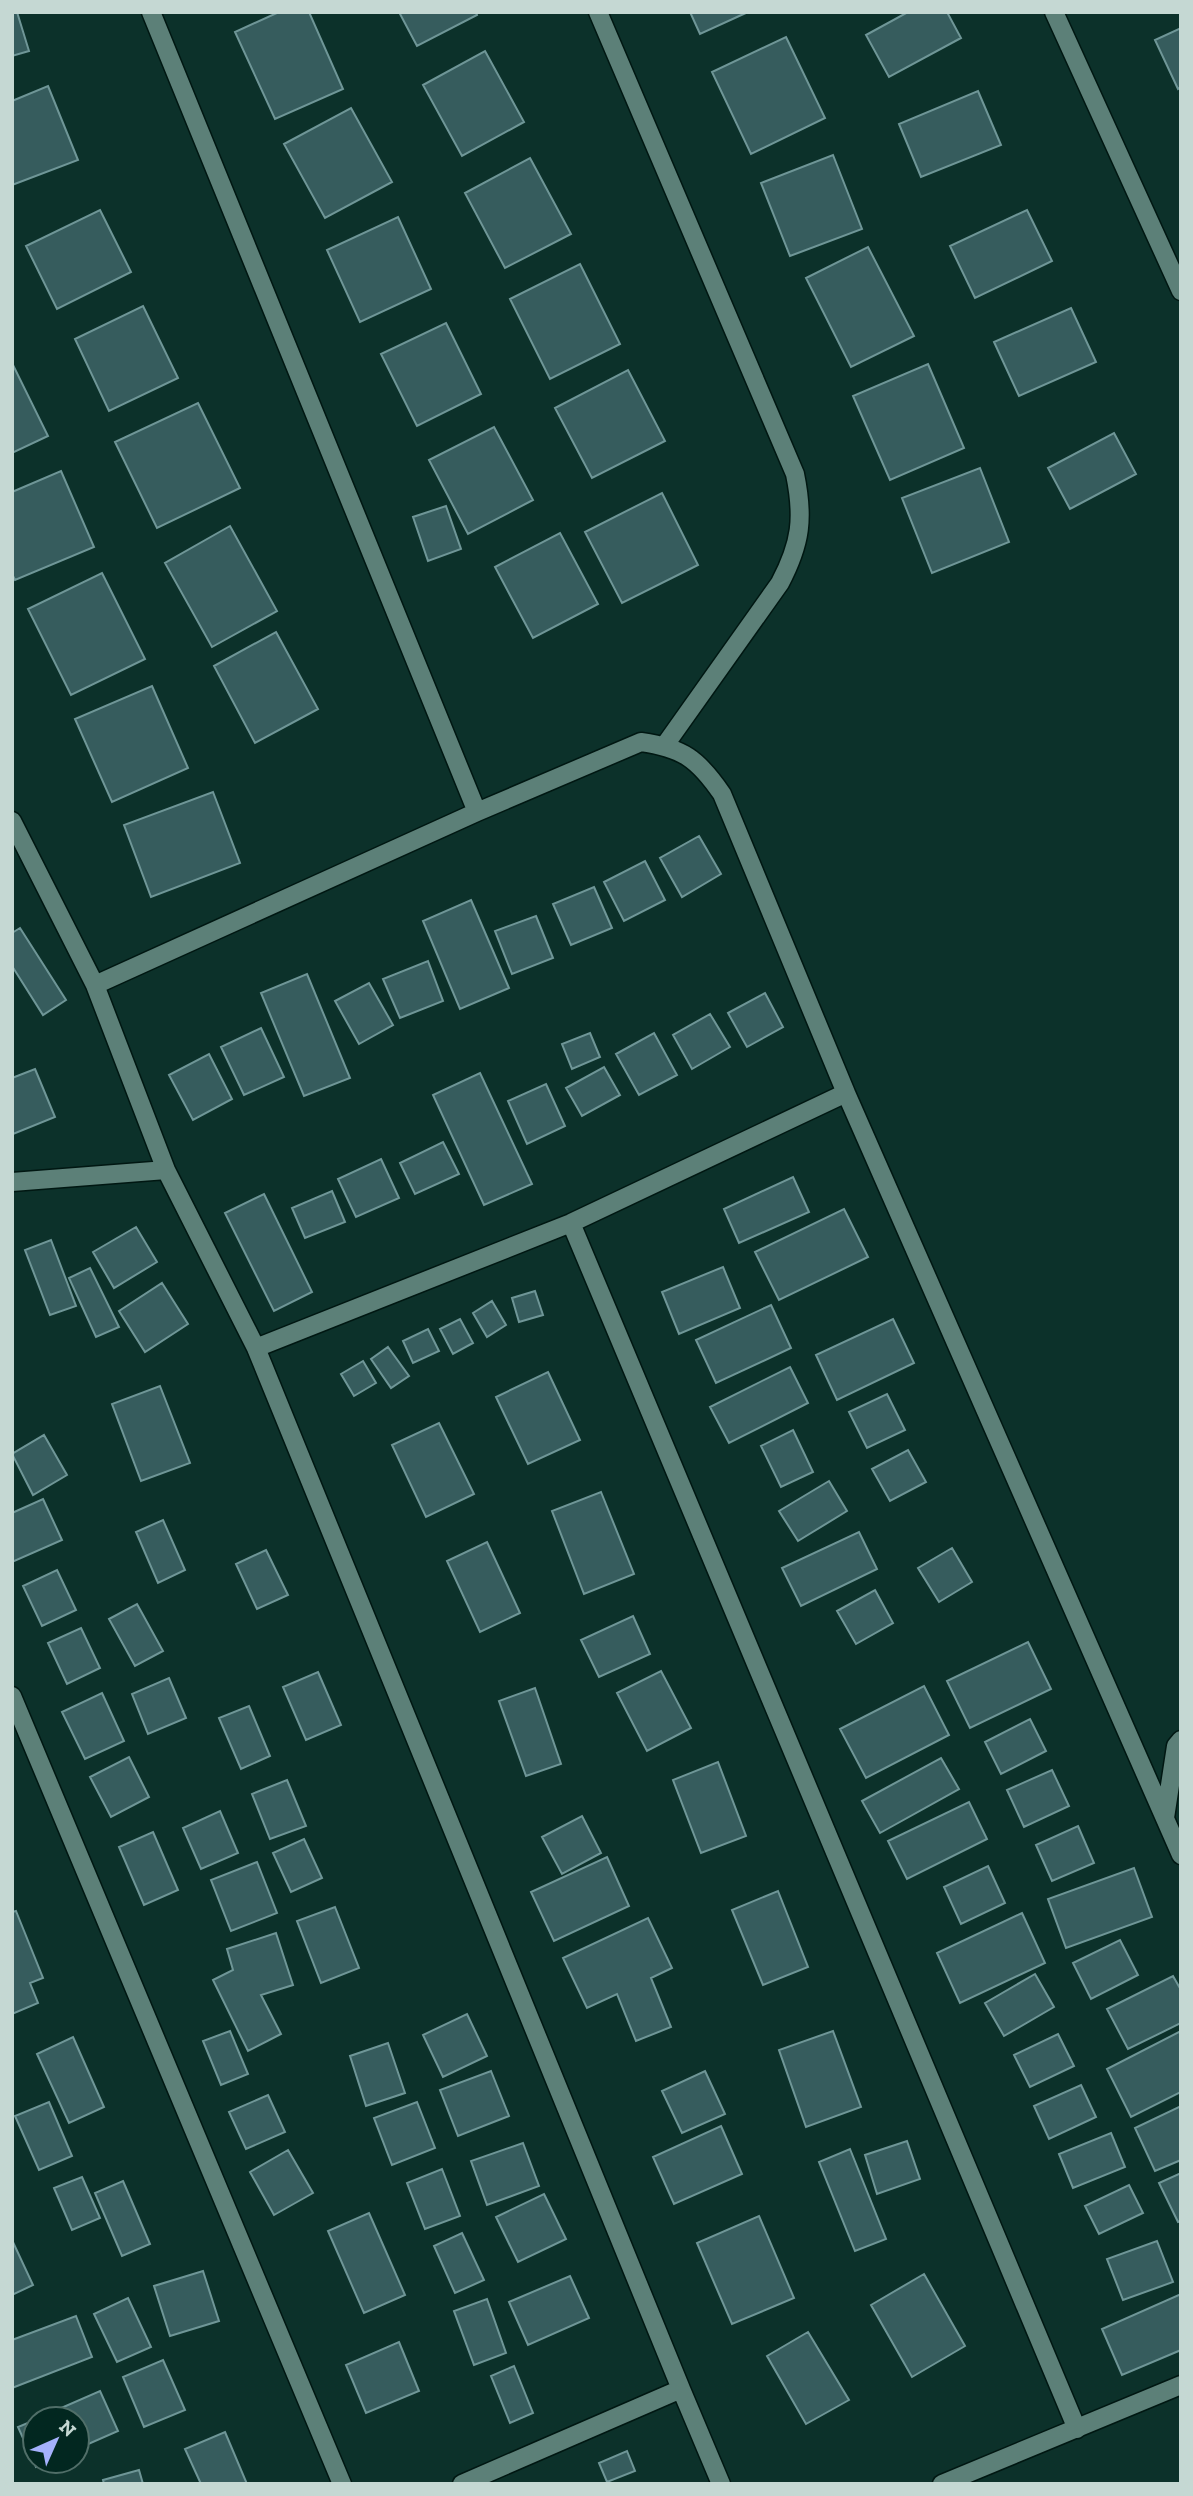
<svg xmlns="http://www.w3.org/2000/svg" width="1193" height="2496" font-family="'Zilla Slab',serif">
	<style>
		.building { fill: #365c5d; stroke: #6f9697; stroke-width: 2 }
		.lines { fill: none; stroke-linecap: round; stroke-linejoin: round }
		.minor-casing { stroke: #001712; stroke-width: 21 }
		.minor { stroke: #5c8078; stroke-width: 18 }
	</style>
	<rect width="100%" height="100%" fill="#0c312a"/>
	<!-- building -->
	<path class="building" d="M12 12H17L29 51 12 56Z
		M279 12H309L343 89 275 119 235 32Z
		M399 12H476L477 15 417 46Z
		M690 12H748L700 34Z
		M908 12H947L961 38 889 77 866 35Z
		M1181 28V87L1178 89 1155 40Z
		M786 37 825 118 751 154 712 72Z
		M485 51 524 122 462 156 423 85Z
		M48 86 78 160 12 185V101Z
		M978 91 1001 145 921 177 899 124Z
		M351 108 392 182 325 218 284 144Z
		M833 155 862 229 790 256 761 183Z
		M530 158 571 234 505 268 465 193Z
		M100 210 131 272 57 309 26 246Z
		M1027 210 1052 261 975 298 950 246Z
		M398 217 431 289 360 322 327 250Z
		M868 247 914 336 851 367 806 278Z
		M580 264 620 344 550 379 510 299Z
		M143 306 178 378 109 411 75 339Z
		M1071 308 1096 362 1019 396 994 342Z
		M446 323 481 394 417 426 381 354Z
		M12 363 48 436 12 453Z
		M928 364 964 448 890 480 853 396Z
		M628 370 665 441 592 478 555 408Z
		M198 403 240 488 157 528 115 442Z
		M494 427 533 500 468 534 429 460Z
		M1114 433 1136 474 1070 509 1048 468Z
		M980 468 1009 542 932 573 902 498Z
		M61 471 94 547 15 580 12 574V492Z
		M662 493 698 565 622 603 585 532Z
		M446 506 461 549 428 561 413 517Z
		M230 526 277 611 212 647 165 563Z
		M560 533 598 604 533 638 495 567Z
		M102 573 145 659 71 695 28 609Z
		M276 632 318 709 255 743 214 666Z
		M152 686 188 768 112 802 75 719Z
		M213 792 240 863 151 897 124 825Z
		M699 836 721 874 682 897 660 858Z
		M645 861 665 900 624 921 604 882Z
		M594 887 612 928 571 945 553 904Z
		M471 900 509 988 460 1009 423 921Z
		M536 916 553 958 512 974 495 931Z
		M20 928 66 1000 43 1015 12 966V933Z
		M428 961 443 1001 400 1018 383 979Z
		M307 974 350 1078 304 1096 261 993Z
		M369 983 393 1025 359 1044 335 1001Z
		M765 993 783 1027 747 1047 728 1013Z
		M710 1014 730 1047 692 1069 673 1035Z
		M261 1028 284 1077 244 1095 221 1047Z
		M590 1033 600 1057 572 1069 562 1044Z
		M654 1033 677 1075 639 1095 616 1054Z
		M209 1054 232 1099 193 1120 169 1075Z
		M604 1067 620 1095 582 1116 566 1088Z
		M35 1069 55 1117 13 1134 12 1078Z
		M480 1073 532 1184 484 1205 433 1095Z
		M546 1084 565 1126 527 1144 508 1101Z
		M443 1142 459 1174 415 1194 400 1163Z
		M381 1159 399 1198 356 1217 338 1179Z
		M793 1177 809 1212 739 1243 724 1209Z
		M332 1191 345 1222 305 1238 292 1208Z
		M264 1194 312 1292 274 1311 225 1213Z
		M844 1209 868 1257 779 1300 755 1252Z
		M136 1227 157 1262 114 1288 93 1252Z
		M51 1240 76 1306 50 1315 25 1250Z
		M723 1267 740 1308 679 1334 662 1292Z
		M90 1268 119 1327 96 1337 69 1278Z
		M162 1283 188 1324 145 1352 119 1311Z
		M535 1291 543 1315 519 1322 512 1298Z
		M492 1301 506 1325 487 1337 473 1313Z
		M771 1305 791 1348 716 1383 696 1340Z
		M460 1319 473 1343 453 1354 440 1329Z
		M893 1319 914 1363 837 1400 816 1355Z
		M428 1329 439 1351 413 1363 403 1341Z
		M388 1347 409 1376 391 1388 371 1359Z
		M363 1361 376 1383 354 1396 341 1374Z
		M790 1367 808 1403 729 1443 710 1407Z
		M548 1372 580 1440 528 1464 496 1397Z
		M160 1386 190 1463 141 1481 112 1404Z
		M887 1394 905 1430 867 1448 849 1412Z
		M439 1423 474 1494 426 1517 392 1445Z
		M793 1430 813 1472 781 1487 761 1446Z
		M44 1435 67 1475 33 1495 12 1454Z
		M908 1450 926 1482 890 1501 872 1469Z
		M829 1481 847 1511 798 1541 779 1511Z
		M601 1492 634 1574 584 1594 552 1511Z
		M43 1499 62 1540 12 1562V1513Z
		M163 1520 185 1570 158 1583 136 1532Z
		M859 1532 877 1569 801 1606 782 1568Z
		M487 1542 520 1613 480 1632 447 1561Z
		M952 1548 972 1582 939 1602 918 1568Z
		M266 1550 288 1595 257 1609 236 1564Z
		M57 1570 76 1610 42 1626 23 1586Z
		M875 1590 893 1623 856 1644 837 1611Z
		M137 1604 163 1651 135 1666 109 1619Z
		M633 1616 650 1654 599 1677 581 1640Z
		M81 1628 100 1668 67 1684 48 1643Z
		M1028 1642 1051 1689 970 1728 947 1681Z
		M661 1671 691 1728 647 1751 617 1693Z
		M318 1672 341 1725 306 1740 283 1687Z
		M169 1678 186 1718 148 1734 132 1694Z
		M924 1686 949 1735 866 1778 840 1729Z
		M535 1688 561 1764 526 1776 499 1701Z
		M102 1693 124 1741 85 1759 62 1712Z
		M249 1706 270 1756 241 1769 219 1718Z
		M1030 1719 1046 1751 1001 1774 985 1742Z
		M129 1757 149 1797 111 1817 90 1777Z
		M941 1758 959 1789 880 1833 862 1801Z
		M718 1762 746 1836 701 1853 673 1780Z
		M1052 1770 1069 1806 1024 1827 1007 1790Z
		M287 1780 306 1826 270 1839 252 1794Z
		M969 1802 987 1839 907 1879 888 1841Z
		M220 1811 238 1853 201 1869 183 1828Z
		M582 1816 601 1853 562 1874 542 1837Z
		M1078 1826 1094 1863 1052 1881 1036 1845Z
		M153 1832 178 1890 144 1905 119 1847Z
		M304 1839 322 1878 291 1892 273 1853Z
		M607 1857 629 1906 554 1941 531 1892Z
		M257 1862 277 1913 231 1931 211 1880Z
		M988 1866 1005 1903 961 1924 944 1887Z
		M1134 1868 1152 1917 1066 1948 1048 1899Z
		M778 1891 808 1967 763 1985 732 1910Z
		M335 1907 359 1968 321 1983 297 1921Z
		M16 1911 43 1978 30 1983 38 2003 12 2014V1912Z
		M1022 1913 1045 1963 960 2003 937 1953Z
		M648 1918 672 1968 651 1978 671 2027 636 2041 617 1994 587 2008 563 1958Z
		M276 1933 293 1985 261 1995 281 2034 248 2051 213 1980 233 1970 227 1949Z
		M1120 1940 1138 1975 1091 1999 1073 1963Z
		M1035 1974 1054 2007 1004 2036 985 2003Z
		M1173 1976 1181 1990V2023L1128 2049 1107 2009Z
		M467 2014 487 2056 443 2077 423 2035Z
		M230 2031 248 2074 221 2085 203 2041Z
		M833 2031 861 2107 806 2127 779 2050Z
		M1181 2031V2092L1131 2117 1107 2069Z
		M1058 2034 1074 2066 1030 2087 1014 2055Z
		M73 2037 104 2107 69 2123 37 2054Z
		M388 2043 405 2093 366 2106 350 2056Z
		M491 2071 509 2116 458 2136 440 2090Z
		M705 2071 725 2114 682 2133 662 2091Z
		M1081 2085 1096 2117 1049 2139 1034 2106Z
		M268 2095 285 2132 246 2149 229 2112Z
		M49 2102 72 2156 39 2170 15 2116Z
		M417 2102 435 2148 392 2165 374 2118Z
		M1181 2106V2160L1155 2171 1135 2128Z
		M721 2126 742 2174 674 2204 653 2157Z
		M1111 2133 1125 2167 1073 2188 1059 2154Z
		M907 2141 920 2179 877 2194 865 2155Z
		M523 2143 539 2186 487 2205 471 2161Z
		M850 2149 886 2239 855 2251 819 2162Z
		M288 2150 313 2193 274 2215 250 2172Z
		M442 2169 460 2216 425 2229 407 2183Z
		M1181 2173V2221L1178 2222 1159 2183Z
		M82 2177 100 2218 72 2230 54 2188Z
		M123 2181 150 2244 122 2256 95 2193Z
		M1129 2185 1143 2213 1099 2234 1085 2206Z
		M544 2194 566 2239 518 2262 496 2217Z
		M369 2213 405 2295 364 2313 328 2231Z
		M759 2216 794 2298 732 2324 697 2243Z
		M462 2233 484 2280 455 2293 434 2246Z
		M12 2240 33 2285 12 2295Z
		M1157 2241 1173 2282 1123 2300 1107 2259Z
		M203 2271 219 2321 170 2336 154 2286Z
		M924 2274 965 2346 912 2377 871 2305Z
		M570 2276 589 2318 528 2345 509 2302Z
		M1181 2294V2350L1122 2375 1102 2329Z
		M128 2298 151 2347 117 2362 94 2314Z
		M487 2299 506 2353 474 2365 454 2311Z
		M76 2316 92 2357 12 2388V2340Z
		M808 2332 849 2400 806 2424 767 2356Z
		M399 2342 419 2391 366 2413 346 2365Z
		M163 2360 185 2410 144 2427 123 2377Z
		M514 2366 533 2413 510 2423 491 2376Z
		M100 2391 118 2431 77 2449V2419H36Z
		M35 2420V2461H50L36 2467 18 2427Z
		M225 2432 247 2484H201L185 2449Z
		M627 2451 635 2471 607 2482 599 2463Z
		M139 2470 143 2484H104L103 2480Z"/>
	<g class="lines">
		<!-- minor casing -->
		<g class="minor-casing">
			<path id="minor" d="M151 12 477 812
				M598 12 795 474C804 518 801 543 780 583L665 745
				M1054 12 1181 291
				M12 821 95 985 166 1170 256 1348 681 2389
				M95 985 477 812 641 742C683 748 698 759 722 794L846 1093
				M12 1182 166 1170
				M571 1223 1077 2429
				M256 1348 571 1223 846 1093 1181 1855
				M12 1696 342 2484
				M1165 1818 1176 1746 1181 1740
				M462 2484 681 2389 721 2484
				M942 2484 1181 2385"/>
		</g>
		<!-- minor -->
		<use href="#minor" class="minor"/>
	</g>
	<!-- border -->
	<rect width="1193" height="2496" fill="none" stroke="#c5d8d3" stroke-width="28"/>
	<!-- north arrow -->
	<g transform="translate(56 2440) rotate(45)"><circle r="33" fill="#022720" stroke="#506e68" stroke-width="2"/>
	<path d="M0-5L12 26L0 18L-12 26Z" fill="#a5b1fc"/>
	<text y="-10" font-size="19" font-weight="bold" text-anchor="middle" fill="#c5d8d3">N</text>
	</g>
</svg>
